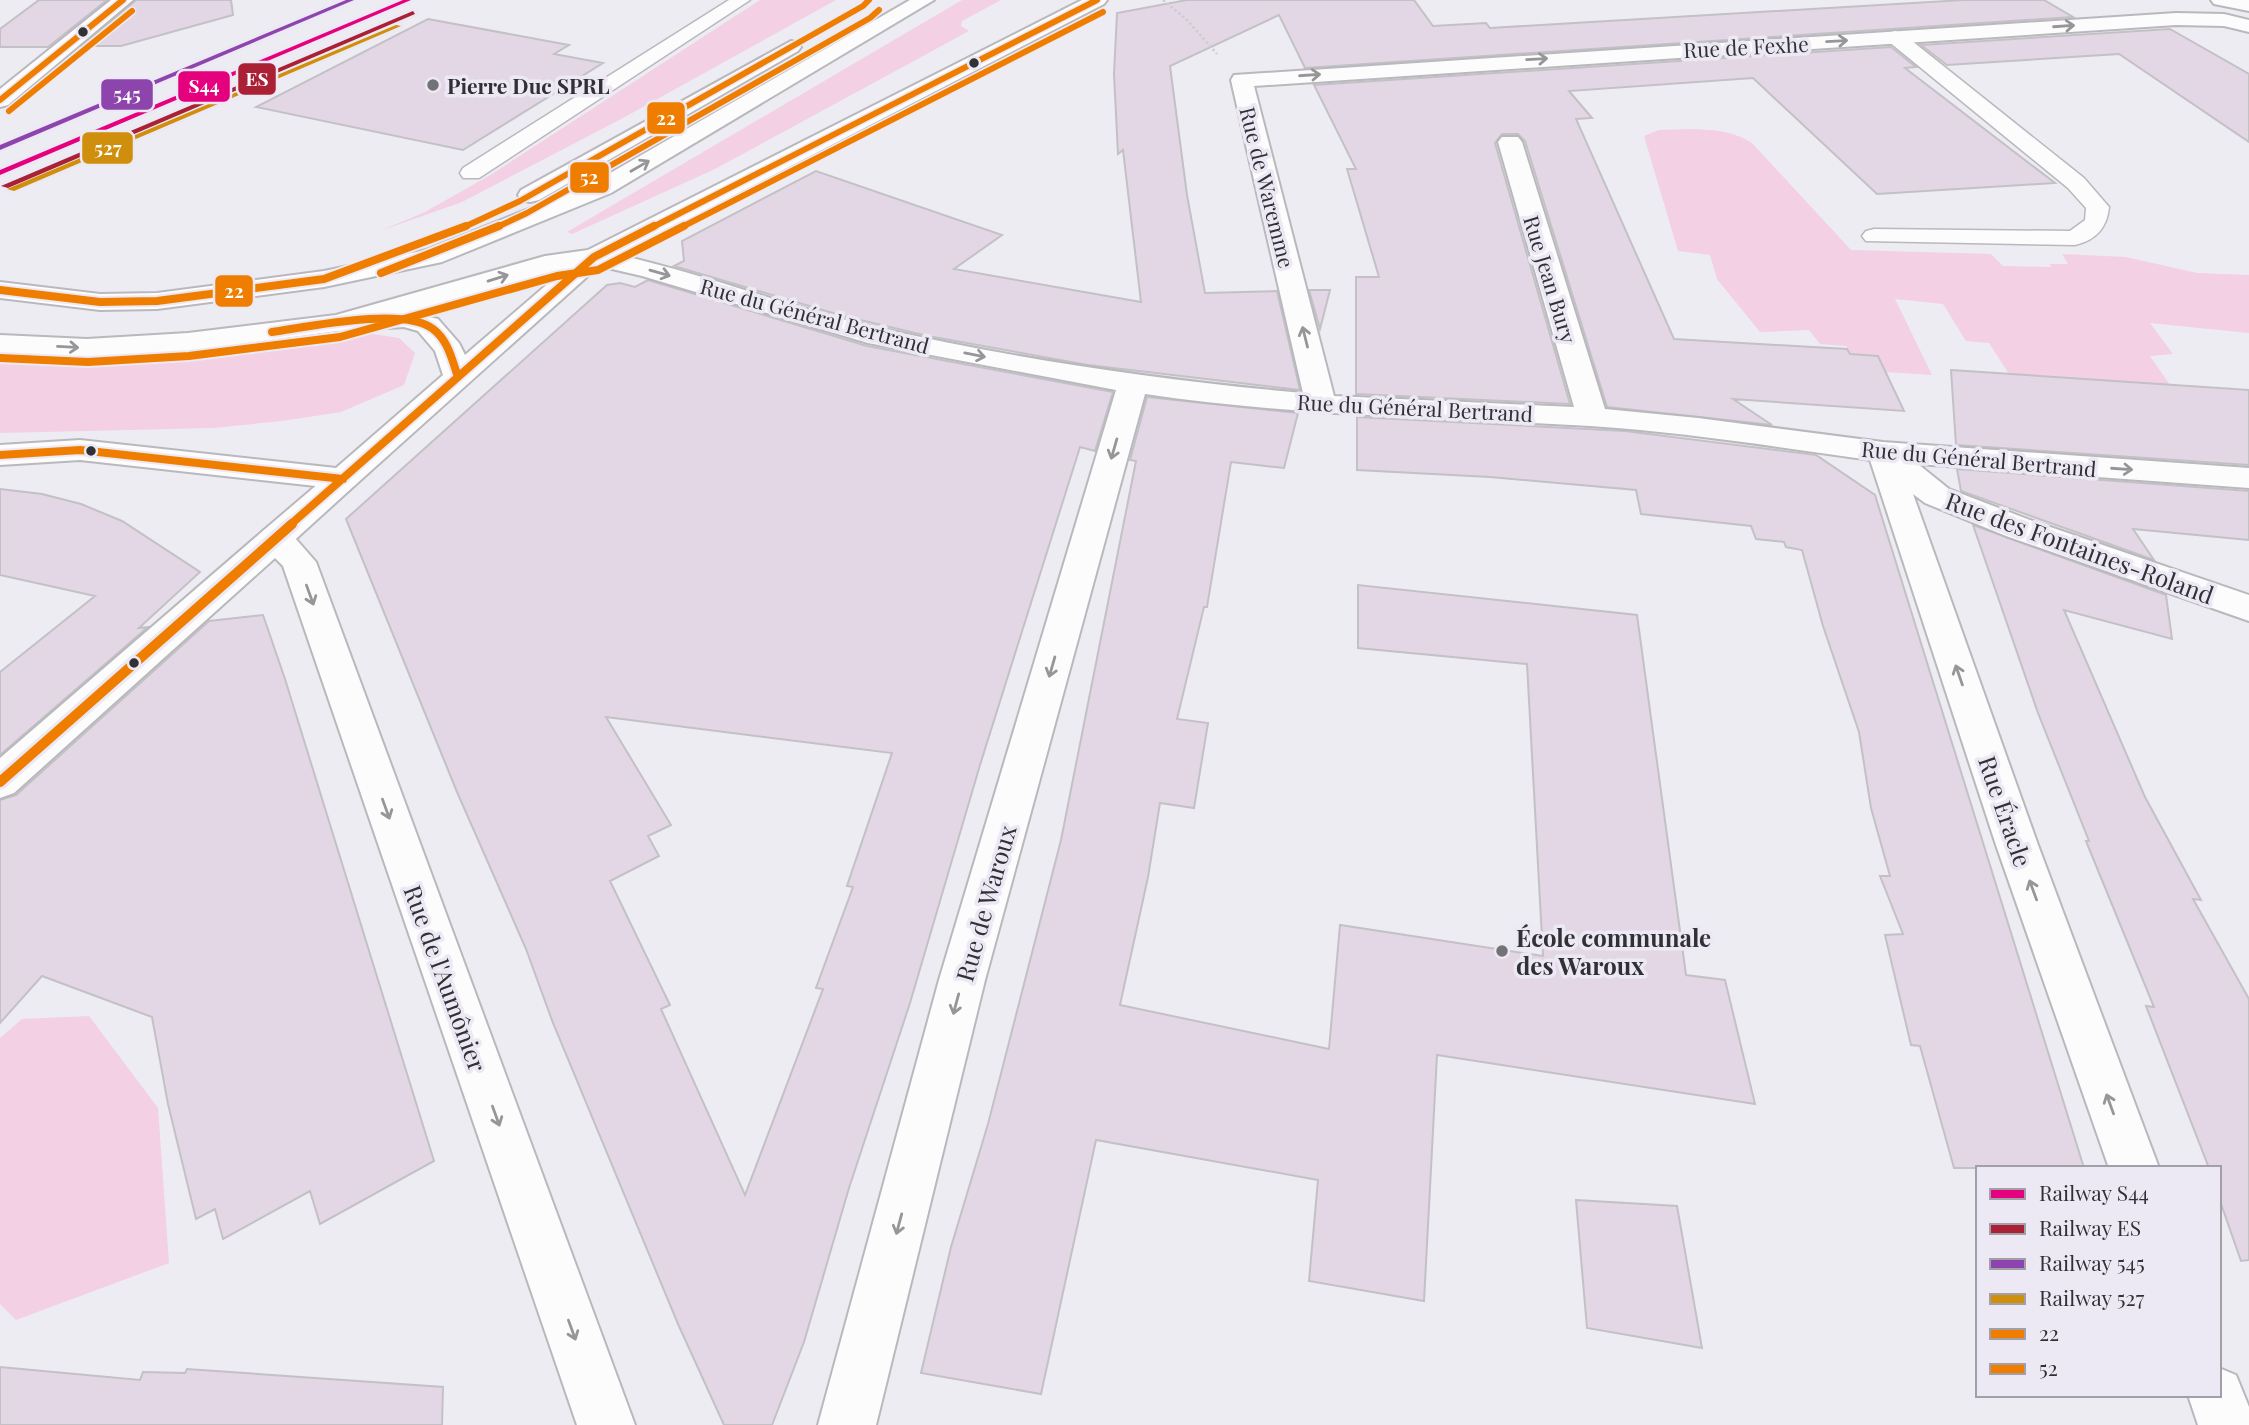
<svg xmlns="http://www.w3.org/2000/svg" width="2249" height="1425" font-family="'Playfair Display',serif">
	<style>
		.green { fill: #f3d0e3 }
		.building { fill: #e3d7e6; stroke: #c3c1c5; stroke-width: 2; fill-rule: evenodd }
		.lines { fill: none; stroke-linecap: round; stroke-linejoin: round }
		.service-casing { stroke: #b9b8bd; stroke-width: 3 }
		.minor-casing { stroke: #b9b8bd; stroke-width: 4 }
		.tertiary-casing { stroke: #b9b8bd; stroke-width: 4 }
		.primary-casing { stroke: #b9b8bd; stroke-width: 4 }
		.path { stroke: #cdccce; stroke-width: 2.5; stroke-dasharray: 2.5 2.5; stroke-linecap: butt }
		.service { fill: #fcfcfd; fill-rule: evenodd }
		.minor { fill: #fcfcfd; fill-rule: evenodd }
		.tertiary { fill: #fcfcfd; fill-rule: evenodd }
		.primary { fill: #fcfcfd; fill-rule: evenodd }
		.bus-1-far2-casing { stroke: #ece9f5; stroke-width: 9 }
		.bus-1-far1-casing { stroke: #ece9f5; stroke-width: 12 }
		.bus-1-casing { stroke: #ece9f5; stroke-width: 16 }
		.bus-2-far1-casing { stroke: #ece9f5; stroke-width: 9 }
		.bus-2-casing { stroke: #ece9f5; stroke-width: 12 }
		.bus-1-far2 { stroke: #ef7d00; stroke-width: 6 }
		.bus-1-far1 { stroke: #ef7d00; stroke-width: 8 }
		.bus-1 { stroke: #ef7d00; stroke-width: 10 }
		.bus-2-far1 { stroke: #ef7d00; stroke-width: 6 }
		.bus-2 { stroke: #ef7d00; stroke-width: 8 }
		.rail-1-casing { stroke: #ece9f5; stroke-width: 6 }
		.rail-2-casing { stroke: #ece9f5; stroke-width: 6 }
		.rail-3-casing { stroke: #ece9f5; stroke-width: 6 }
		.rail-4-casing { stroke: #ece9f5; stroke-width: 6 }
		.rail-1 { fill: #e5007d; fill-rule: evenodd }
		.rail-2 { fill: #aa2135; fill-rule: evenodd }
		.rail-3 { fill: #8e44ad; fill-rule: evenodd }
		.rail-4 { fill: #cf8e0b; fill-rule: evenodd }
		.oneway { stroke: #969699 }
		.bus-dot { fill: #313035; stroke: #ece9f5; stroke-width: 2.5 }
		.poi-dot { fill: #737277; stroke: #ece9f5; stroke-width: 2.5 }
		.labels { text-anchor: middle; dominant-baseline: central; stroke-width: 7; stroke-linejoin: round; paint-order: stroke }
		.far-street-label { font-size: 21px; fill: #313035; stroke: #ece9f5 }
		.far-poi-label { font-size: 21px; font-weight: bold; fill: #313035; stroke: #ece9f5; text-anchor: start }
		.street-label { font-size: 24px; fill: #313035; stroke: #ece9f5 }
		.poi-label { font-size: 24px; font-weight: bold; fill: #313035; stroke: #ece9f5; text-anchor: start }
		.line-badge { stroke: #ece9f5; stroke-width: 2.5 }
		.badge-label { font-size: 19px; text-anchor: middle; font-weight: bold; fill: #fff }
	</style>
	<rect width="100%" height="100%" fill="#edecf2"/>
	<!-- green -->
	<path class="green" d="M760 0H836L623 118 462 202 380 231 425 212 492 174Z
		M962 0H1001L962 21 961 26 969 31 715 169 572 234 567 232Z
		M1694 129C1716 130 1733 131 1752 143L1851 250 1991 254 2003 266 2051 267 2050 264H2068L2062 254 2126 257 2197 273 2249 275V333L2150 323 2173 354 2150 356 2170 385 2009 374 1989 343 1966 341 1943 304 1895 299 1932 375 1886 372 1878 356 1850 354 1846 346 1820 344 1809 330 1760 332 1717 279 1710 255 1678 251 1644 136 1659 130Z
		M359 332 399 338 415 353 404 385 341 412 282 421 213 428 0 433V357L180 356 301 338Z
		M89 1016 158 1108 169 1263 16 1320 0 1304V1038L22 1019Z"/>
	<!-- building -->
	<path class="building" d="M39 0H107L48 47H0V29Z
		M136 0H231L233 15 121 46H82Z
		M1187 0H1414L1433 26 1486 23 1490 28 1964 0H2044L2073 17 1305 68 1279 15 1170 66 1187 195 1205 293 1277 291 1300 390 1088 365 928 336 843 316 674 266 684 261 682 241 816 171 1002 235 954 269 1141 302 1123 150 1118 154 1114 74 1117 13Z
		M428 19 569 45 554 54 603 63 463 150 256 107Z
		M2170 29 2249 74V142L2119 54 1947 65 1921 45Z
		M1891 47 1916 67 1905 68 2055 183 1877 194 1753 78 1569 91 1592 118 1576 119 1674 339 1847 349 1850 354 1878 356 1904 411 1733 399 1772 425 1607 407 1525 141 1518 134H1502L1495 143 1570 404 1356 394V277H1379L1347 169H1356L1314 85Z
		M648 280 867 346 1113 392 1095 451 1080 447 980 765 910 1003 849 1188 804 1342 772 1425H724L678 1324 553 1023 526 949 457 792 346 519 607 285 620 283 635 287ZM606 717 892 753 847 886 853 887 816 988 823 989 745 1195 661 1009 670 1005 610 881 659 856 648 836 671 825Z
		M1309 290H1330L1320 329Z
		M1951 370 2249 390V465L1956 445Z
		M1147 397 1298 413 1284 468 1231 462 1207 607H1204L1177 719 1208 723 1194 808 1160 803 1148 877 1120 1005 1329 1049 1340 925 1543 956 1527 664 1358 648V585L1637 615 1686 975 1725 980 1755 1104 1437 1055 1424 1301 1309 1281 1318 1180 1096 1140 1041 1394 921 1373 951 1247 988 1124 1061 840 1136 461 1130 460Z
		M1357 417 1625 431 1816 455 1875 495 2084 1168H1954L1920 1046 1911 1045 1885 935 1903 934 1880 876H1890L1871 808 1859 732 1823 626 1802 550 1786 547 1784 542 1756 539 1751 526 1641 514 1636 490 1490 477 1357 470Z
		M1957 469 2249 491V540L2133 529 2154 560 1961 491Z
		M0 489 42 494 81 504 122 521 200 572 139 628 148 627 0 755V672L95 596 0 575Z
		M1973 525 2166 595 2172 639 2064 610 2145 797 2201 900 2193 899 2249 999V1260L2241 1261 2219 1198V1168H2209L2146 1006 2154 1007 2088 846 2086 841H2089L2038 713Z
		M263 615 285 679 434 1161 320 1224 310 1191 223 1239 215 1209 196 1219 168 1104 152 1017 42 976 0 1023V800L16 795 209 621Z
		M1576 1200 1677 1206 1702 1348 1587 1328Z
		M0 1367 140 1380 143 1372 185 1373 187 1369 443 1387 442 1425H0Z"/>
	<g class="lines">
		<!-- service casing -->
		<g class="service-casing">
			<path id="service" d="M729 0H750L479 178H463L460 173 463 168Z
				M1895 31 1902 33 2084 178 2109 207C2107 228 2096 240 2075 245L1866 241 1862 236 1866 231 1874 229 2070 231 2085 220 2086 208 2068 188 1888 41 1886 37 1888 33Z"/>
		</g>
		<!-- minor casing -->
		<g class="minor-casing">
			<path id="minor" d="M1082 0H1107L1104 4 619 255C705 274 788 307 874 327 1016 359 1159 380 1303 393L1231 80 1234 75 2176 13 2224 14 2249 20V32L2224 26 2176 25 1254 86 1334 396 1574 407 1498 142 1502 137H1518L1522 142 1605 409 1698 418 1883 442 2249 468V488L1918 464 1949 489 2030 520 2249 595V621L2006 536 1925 503 1913 494 2038 845 2159 1168H2109L1996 845 1870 460C1777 447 1684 432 1590 426 1441 417 1292 416 1145 394L985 980 876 1425H818L939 980 1116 390 868 343 642 276 599 266 354 486 343 489 80 460 0 465V445L80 440 336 468 443 375 435 351 418 331 404 327 338 331 188 351 87 357 0 353V335L87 339 188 333 336 315 545 256 588 250ZM565 269 465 355 459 343 438 319 409 312Z
				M276 527 288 530 316 562 635 1425H577L283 566 275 558 14 793 0 798V758L264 530Z
				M2219 1368 2236 1375 2249 1407V1425H2198L2188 1395H2219Z"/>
		</g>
		<!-- tertiary casing -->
		<g class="tertiary-casing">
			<path id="tertiary" d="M343 469 354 472 359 479 354 486 288 546 276 549 264 546 259 538 264 530 332 472Z"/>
		</g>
		<!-- primary casing -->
		<g class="primary-casing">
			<path id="primary" d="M111 0H133L8 105 0 107V89Z
				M910 0H934L611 193 442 262 324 287 157 309 100 310 0 298V282L100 294 157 293 324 271 426 250 593 183Z
				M2211 0H2249V11L2214 4Z
				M791 41 798 43 801 47 798 51 539 200 530 202 521 200 518 195 521 190Z"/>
		</g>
		<!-- path -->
		<path class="path" d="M1163 0 1187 20 1217 54"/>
		<!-- service -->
		<use href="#service" class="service"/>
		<!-- minor -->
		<use href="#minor" class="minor"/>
		<!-- tertiary -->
		<use href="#tertiary" class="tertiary"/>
		<!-- primary -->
		<use href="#primary" class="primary"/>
		<!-- bus-1-far2 casing -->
		<g class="bus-1-far2-casing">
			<path id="bus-1-far2" d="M0 100 123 0
				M462 228 520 201 863 6 869 0
				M651 228 1097 0"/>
		</g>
		<!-- bus-1-far1 casing -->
		<g class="bus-1-far1-casing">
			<path id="bus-1-far1" d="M0 290 100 302 157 301 324 279 466 226
				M272 332C307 327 405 306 433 329 448 340 452 360 458 377
				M0 455 80 450 343 479
				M290 525 594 257 654 226"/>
		</g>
		<!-- bus-1 casing -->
		<g class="bus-1-casing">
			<path id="bus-1" d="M0 782 292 524"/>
		</g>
		<!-- bus-2-far1 casing -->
		<g class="bus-2-far1-casing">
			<path id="bus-2-far1" d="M9 111 132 11
				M495 228 527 213 870 18 879 10
				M680 228 1103 12"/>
		</g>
		<!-- bus-2 casing -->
		<g class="bus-2-casing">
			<path id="bus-2" d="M381 273 499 226
				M0 358 88 362 189 356 340 337 557 276 598 270 684 226"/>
		</g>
		<!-- bus-1-far2 -->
		<use href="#bus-1-far2" class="bus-1-far2"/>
		<!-- bus-1-far1 -->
		<use href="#bus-1-far1" class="bus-1-far1"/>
		<!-- bus-1 -->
		<use href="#bus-1" class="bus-1"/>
		<!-- bus-2-far1 -->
		<use href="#bus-2-far1" class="bus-2-far1"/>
		<!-- bus-2 -->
		<use href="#bus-2" class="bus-2"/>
		<!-- rail-1 casing -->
		<g class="rail-1-casing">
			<path id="rail-1" d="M403 0H411L0 175V170Z"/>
		</g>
		<!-- rail-2 casing -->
		<g class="rail-2-casing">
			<path id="rail-2" d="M413 11 415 14 8 188 1 186Z"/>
		</g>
		<!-- rail-3 casing -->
		<g class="rail-3-casing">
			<path id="rail-3" d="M346 0H354L0 150V145Z"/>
		</g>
		<!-- rail-4 casing -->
		<g class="rail-4-casing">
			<path id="rail-4" d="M396 25 401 26 14 191 7 189Z"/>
		</g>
		<!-- rail-1 -->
		<use href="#rail-1" class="rail-1"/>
		<!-- rail-2 -->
		<use href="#rail-2" class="rail-2"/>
		<!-- rail-3 -->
		<use href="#rail-3" class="rail-3"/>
		<!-- rail-4 -->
		<use href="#rail-4" class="rail-4"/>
	</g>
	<!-- one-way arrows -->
	<defs><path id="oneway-shaft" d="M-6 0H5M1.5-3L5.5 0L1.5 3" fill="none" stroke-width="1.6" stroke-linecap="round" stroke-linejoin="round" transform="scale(1.75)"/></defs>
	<g class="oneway">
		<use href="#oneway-shaft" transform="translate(2064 26) rotate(-4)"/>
		<use href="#oneway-shaft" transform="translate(1837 41) rotate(-3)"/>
		<use href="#oneway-shaft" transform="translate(1537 59) rotate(-3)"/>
		<use href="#oneway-shaft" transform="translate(1310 75) rotate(-4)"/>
		<use href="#oneway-shaft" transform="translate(640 166) rotate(-30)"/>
		<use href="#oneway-shaft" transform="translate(660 273) rotate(16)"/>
		<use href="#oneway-shaft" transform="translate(498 278) rotate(-17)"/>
		<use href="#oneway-shaft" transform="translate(1305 337) rotate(-104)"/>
		<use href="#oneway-shaft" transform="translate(68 347) rotate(3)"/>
		<use href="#oneway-shaft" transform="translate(975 355) rotate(11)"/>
		<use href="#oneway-shaft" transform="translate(1114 449) rotate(106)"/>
		<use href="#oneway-shaft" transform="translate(2122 469) rotate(4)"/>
		<use href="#oneway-shaft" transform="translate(310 595) rotate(70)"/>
		<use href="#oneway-shaft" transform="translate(1052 667) rotate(106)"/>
		<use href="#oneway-shaft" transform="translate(1959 675) rotate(-109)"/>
		<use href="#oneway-shaft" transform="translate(386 809) rotate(70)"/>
		<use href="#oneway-shaft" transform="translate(2033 890) rotate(-110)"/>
		<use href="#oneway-shaft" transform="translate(956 1004) rotate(105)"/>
		<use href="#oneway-shaft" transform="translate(2110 1104) rotate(-110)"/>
		<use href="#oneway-shaft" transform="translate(496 1116) rotate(70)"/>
		<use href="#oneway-shaft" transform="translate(899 1224) rotate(105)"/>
		<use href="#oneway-shaft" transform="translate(572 1330) rotate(70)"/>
	</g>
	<!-- markers -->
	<g class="bus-dot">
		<circle cx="83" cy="32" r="6"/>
		<circle cx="974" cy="63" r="6"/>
		<circle cx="91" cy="451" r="6"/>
		<circle cx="134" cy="663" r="6"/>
	</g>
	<g class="poi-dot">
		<circle cx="433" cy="85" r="7"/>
		<circle cx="1502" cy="951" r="7"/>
	</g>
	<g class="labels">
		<!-- far-street labels -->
		<g class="far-street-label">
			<text transform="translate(1746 46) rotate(-3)">Rue de Fexhe</text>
			<text transform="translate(1268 187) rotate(76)">Rue de Waremme</text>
			<text transform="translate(1551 279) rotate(73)">Rue Jean Bury</text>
			<text transform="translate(815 315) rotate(15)">Rue du Général Bertrand</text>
			<text transform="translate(1415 407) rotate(3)">Rue du Général Bertrand</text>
			<text transform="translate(1979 458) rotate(5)">Rue du Général Bertrand</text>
		</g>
		<!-- far-poi labels -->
		<g class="far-poi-label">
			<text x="447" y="85">Pierre Duc SPRL</text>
		</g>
		<!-- street labels -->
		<g class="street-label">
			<text transform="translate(2080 547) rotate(20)">Rue des Fontaines-Roland</text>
			<text transform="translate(2006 811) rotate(71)">Rue Éracle</text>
			<text transform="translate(985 903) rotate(-74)">Rue de Waroux</text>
			<text transform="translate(446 978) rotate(70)">Rue de l'Aumônier</text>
		</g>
		<!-- poi labels -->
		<g class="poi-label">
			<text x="1516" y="937">École communale<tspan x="1516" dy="28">des Waroux</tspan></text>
		</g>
	</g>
	<g class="line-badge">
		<rect x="237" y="62" width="40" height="34" rx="7" fill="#aa2135"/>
		<rect x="177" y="70" width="54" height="33" rx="7" fill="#e5007d"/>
		<rect x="100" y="78" width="54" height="33" rx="7" fill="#8e44ad"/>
		<rect x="646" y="101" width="40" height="34" rx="7" fill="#ef7d00"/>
		<rect x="81" y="131" width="53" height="34" rx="7" fill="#cf8e0b"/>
		<rect x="569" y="161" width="41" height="33" rx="7" fill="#ef7d00"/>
		<rect x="214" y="274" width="40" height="34" rx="7" fill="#ef7d00"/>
	</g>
	<g class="badge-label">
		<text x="257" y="86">ES</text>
		<text x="204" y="93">S44</text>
		<text x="127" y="101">545</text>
		<text x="666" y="125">22</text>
		<text x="108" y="155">527</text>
		<text x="589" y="184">52</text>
		<text x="234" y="298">22</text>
	</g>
	<!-- legend -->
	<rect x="1976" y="1166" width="245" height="231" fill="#ece9f5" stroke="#a19fa8" stroke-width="2"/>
	<rect x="1990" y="1189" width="35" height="10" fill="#e5007d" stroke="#a19fa8" stroke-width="2"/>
	<text x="2039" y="1201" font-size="21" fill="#313035">Railway S44</text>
	<rect x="1990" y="1224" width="35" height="10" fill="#aa2135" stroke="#a19fa8" stroke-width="2"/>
	<text x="2039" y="1236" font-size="21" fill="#313035">Railway ES</text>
	<rect x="1990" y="1259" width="35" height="10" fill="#8e44ad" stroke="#a19fa8" stroke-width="2"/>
	<text x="2039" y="1271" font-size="21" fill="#313035">Railway 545</text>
	<rect x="1990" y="1294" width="35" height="10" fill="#cf8e0b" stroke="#a19fa8" stroke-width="2"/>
	<text x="2039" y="1306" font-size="21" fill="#313035">Railway 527</text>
	<rect x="1990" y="1329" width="35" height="10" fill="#ef7d00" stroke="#a19fa8" stroke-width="2"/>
	<text x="2039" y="1341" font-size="21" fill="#313035">22</text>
	<rect x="1990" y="1364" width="35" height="10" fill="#ef7d00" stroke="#a19fa8" stroke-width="2"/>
	<text x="2039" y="1376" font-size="21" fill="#313035">52</text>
</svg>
